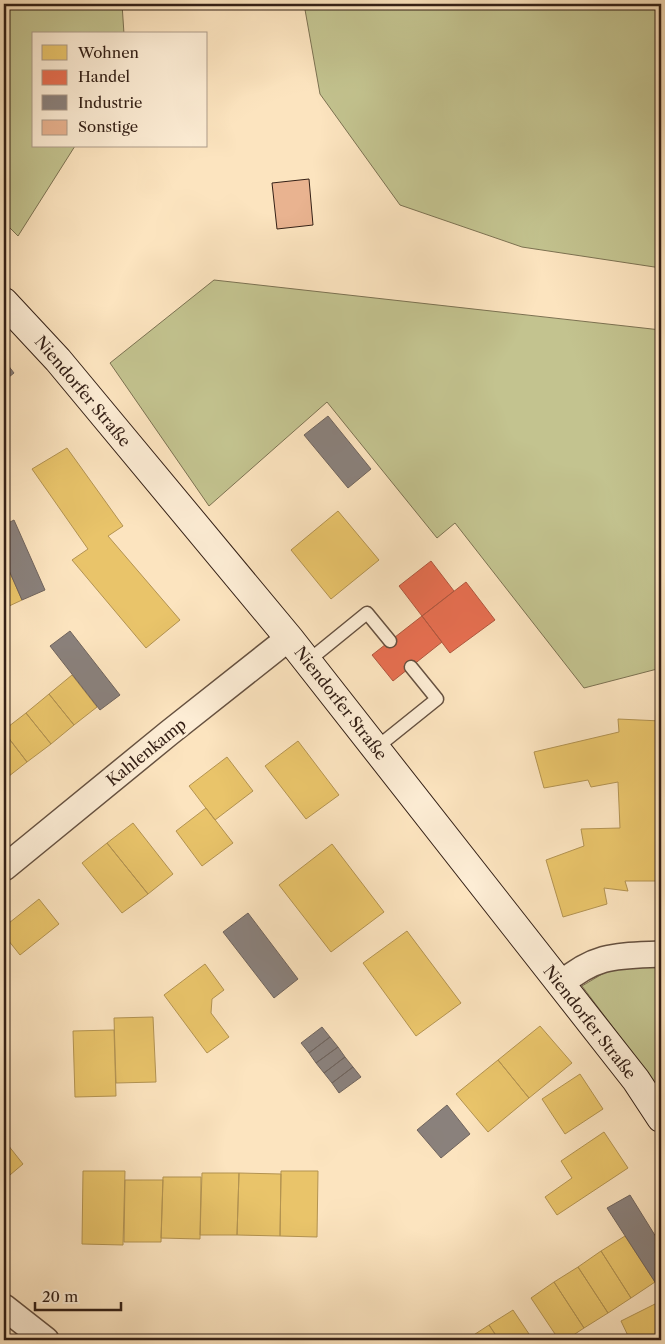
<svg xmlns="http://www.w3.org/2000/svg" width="665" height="1344" font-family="'Libre Caslon Text',serif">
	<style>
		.green { fill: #c3c38f; stroke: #7c7252 }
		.homes { fill: #e9c46a; stroke: #b39351 }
		.shops { fill: #e76f51; stroke: #b1573f }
		.industry { fill: #8a817c; stroke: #70645d }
		.building { fill: #e9b390; stroke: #342016 }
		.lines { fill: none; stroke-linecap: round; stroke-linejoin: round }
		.lane-casing { stroke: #665140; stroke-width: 15 }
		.street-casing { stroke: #665140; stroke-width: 28 }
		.secondary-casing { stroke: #342016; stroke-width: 30 }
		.lane { stroke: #fdedd5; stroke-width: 12 }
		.street { stroke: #fdedd5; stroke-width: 25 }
		.secondary { stroke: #fdedd5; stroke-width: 28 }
		.labels { text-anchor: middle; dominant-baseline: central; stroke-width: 5; stroke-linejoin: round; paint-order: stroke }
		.street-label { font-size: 16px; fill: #342016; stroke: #fdedd5 }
	</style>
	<rect width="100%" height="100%" fill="#fce4bf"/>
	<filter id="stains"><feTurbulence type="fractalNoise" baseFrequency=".004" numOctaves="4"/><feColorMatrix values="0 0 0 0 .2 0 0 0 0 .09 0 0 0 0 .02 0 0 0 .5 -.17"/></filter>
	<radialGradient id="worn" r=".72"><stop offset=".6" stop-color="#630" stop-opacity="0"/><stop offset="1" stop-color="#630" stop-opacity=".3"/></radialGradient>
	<!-- green -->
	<path class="green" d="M4 4H122L124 34H34V146H75L18 236 4 222Z
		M304 4H661V268L522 247 400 205 320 94Z
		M214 280 661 330V668L584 688 455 523 437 538 327 402 209 506 110 363Z
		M661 960V1091L582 986 619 964Z"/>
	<!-- homes -->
	<path class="homes" d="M67 448 123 526 108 536 180 620 146 648 72 560 88 549 32 469Z
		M338 511 379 560 331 599 291 550Z
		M4 559 22 600 7 607 4 599Z
		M72 675 97 707 74 725 49 694Z
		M49 694 74 725 51 744 26 713Z
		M26 713 51 744 27 762 4 732V730Z
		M618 719 661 721V881H625L628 891 604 888 607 904 563 917 546 860 584 846 581 829 620 828 618 782 591 787 588 780 544 788 534 752 619 732Z
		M4 732 27 762 4 780Z
		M298 741 339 795 306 819 265 766Z
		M227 757 253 791 215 820 189 786Z
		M206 808 233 843 202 866 176 831Z
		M133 823 173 874 148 894 107 843Z
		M107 843 148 894 122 913 82 863Z
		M332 844 384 912 331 952 279 885Z
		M39 899 59 924 20 955 4 935V927Z
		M407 931 461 1003 416 1036 363 963Z
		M205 964 224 990 212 999 211 1013 229 1037 207 1053 164 995Z
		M153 1017 156 1082 116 1083 114 1018Z
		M540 1026 572 1063 529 1098 498 1060Z
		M114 1030 116 1096 75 1097 73 1031Z
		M498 1060 529 1098 488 1132 456 1094Z
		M580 1074 603 1109 565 1134 542 1099Z
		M604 1132 628 1168 557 1215 545 1197 572 1178 561 1161Z
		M4 1140 23 1164 4 1180Z
		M83 1171H125L123 1245 82 1244Z
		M281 1171H318L317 1237 280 1236Z
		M202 1173H239L237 1235H200Z
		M239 1173 281 1174 280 1236 237 1235Z
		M163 1177H201L200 1239 161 1238Z
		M125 1180H163L161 1242H124Z
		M625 1236 655 1282 631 1298 601 1251Z
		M601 1251 631 1298 608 1313 578 1267Z
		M578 1267 608 1313 584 1328 554 1282Z
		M554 1282 584 1328 566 1340H559L531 1298Z
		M661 1301V1340H630L621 1321Z
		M513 1310 533 1340H499L489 1325Z
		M489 1325 499 1340H466Z"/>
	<!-- shops -->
	<path class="shops" d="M431 561 454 591 422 616 399 586Z
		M466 582 495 620 450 653 422 616Z
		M422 616 442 642 393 681 372 655Z"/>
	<!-- industry -->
	<path class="industry" d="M4 360 14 373 4 381Z
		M328 416 371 469 348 488 304 435Z
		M14 520 45 590 22 600 4 559V525Z
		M70 631 120 695 100 710 50 646Z
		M248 913 298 979 274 998 223 932Z
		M322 1027 330 1037 309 1053 301 1043Z
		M330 1037 338 1047 316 1063 309 1053Z
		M338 1047 345 1057 324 1073 316 1063Z
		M345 1057 353 1067 332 1083 324 1073Z
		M353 1067 361 1077 339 1093 332 1083Z
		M447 1105 470 1134 441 1158 417 1130Z
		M630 1195 661 1245V1278L655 1282 607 1208Z"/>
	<!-- building -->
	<path class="building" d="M309 179 313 225 277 229 272 183Z"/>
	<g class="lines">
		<!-- lane casing -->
		<g class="lane-casing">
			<path id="lane" d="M308 661 367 613 390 641
				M376 748 437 699 411 667"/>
		</g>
		<!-- street casing -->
		<g class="street-casing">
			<path id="street" d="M4 868 169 733 289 638
				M561 984C596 954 617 956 661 954
				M4 1307 46 1340"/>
		</g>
		<!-- secondary casing -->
		<g class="secondary-casing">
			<path id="secondary" d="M4 302 58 360 289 638 636 1080 661 1118"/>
		</g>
		<!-- lane -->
		<use href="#lane" class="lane"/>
		<!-- street -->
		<use href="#street" class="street"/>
		<!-- secondary -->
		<use href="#secondary" class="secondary"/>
	</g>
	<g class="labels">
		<!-- street labels -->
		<g class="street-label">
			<text transform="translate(83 391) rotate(50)">Niendorfer Straße</text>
			<text transform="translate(341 703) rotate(52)">Niendorfer Straße</text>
			<text transform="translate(146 752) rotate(-39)">Kahlenkamp</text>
			<text transform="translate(590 1022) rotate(52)">Niendorfer Straße</text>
		</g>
	</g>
	<!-- margin -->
	<rect width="665" height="1344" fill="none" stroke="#fce4bf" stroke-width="20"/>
	<rect x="5" y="5" width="655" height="1334" fill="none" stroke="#342016" stroke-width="2.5"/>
	<rect x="10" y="10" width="645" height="1324" fill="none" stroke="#342016"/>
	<!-- legend -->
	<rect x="32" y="32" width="175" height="115" fill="#fdedd5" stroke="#ad9b89"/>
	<rect x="42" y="45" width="25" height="15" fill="#e9c46a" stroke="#ad9b89"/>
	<text x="78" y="58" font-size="15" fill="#342016">Wohnen</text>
	<rect x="42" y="70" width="25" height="15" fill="#e76f51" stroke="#ad9b89"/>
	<text x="78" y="82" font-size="15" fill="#342016">Handel</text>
	<rect x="42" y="95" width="25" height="15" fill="#8a817c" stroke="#ad9b89"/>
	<text x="78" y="108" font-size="15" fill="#342016">Industrie</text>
	<rect x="42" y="120" width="25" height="15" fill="#e9b390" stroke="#ad9b89"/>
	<text x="78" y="132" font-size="15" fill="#342016">Sonstige</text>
	<!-- scale -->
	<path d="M35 1302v8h86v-8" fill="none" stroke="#342016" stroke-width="2.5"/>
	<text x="42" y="1302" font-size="15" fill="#342016" stroke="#fdedd5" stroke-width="4" paint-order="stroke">20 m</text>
	<rect width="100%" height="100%" filter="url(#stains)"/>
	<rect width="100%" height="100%" fill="url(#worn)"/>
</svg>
